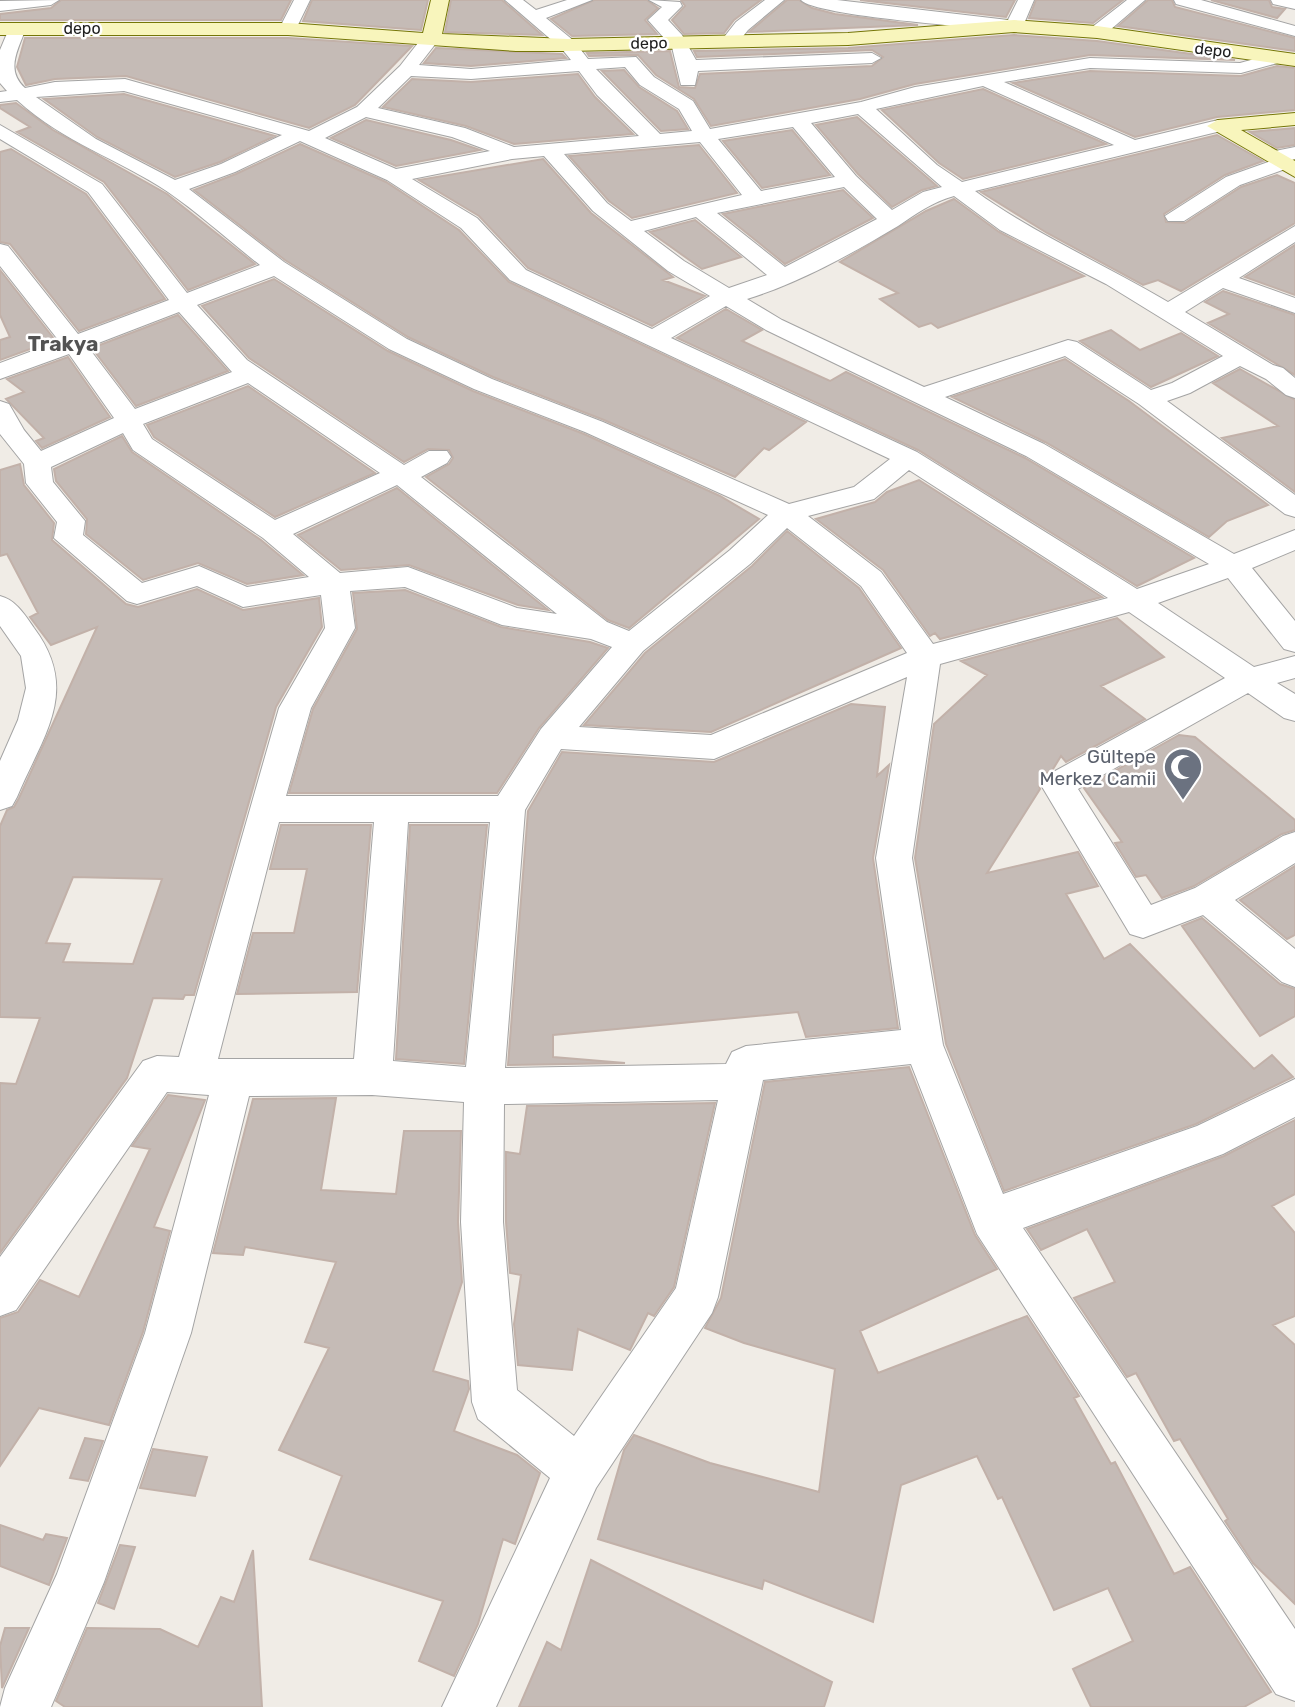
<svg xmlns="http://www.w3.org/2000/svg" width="1295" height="1707" font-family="Rubik,sans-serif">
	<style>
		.building { fill: #c5bbb6; stroke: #c2b1a9; stroke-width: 2; fill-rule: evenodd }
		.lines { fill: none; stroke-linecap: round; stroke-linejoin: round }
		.street-casing { stroke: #a4a4a4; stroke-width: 2 }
		.secondary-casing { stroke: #757607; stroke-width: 2 }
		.street { fill: #fff; fill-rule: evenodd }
		.secondary { fill: #f8f5bc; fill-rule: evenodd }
		.labels { text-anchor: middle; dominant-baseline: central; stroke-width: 5; stroke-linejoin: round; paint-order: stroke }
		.far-street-label { font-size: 16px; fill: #202020; stroke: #fff }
		.worship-label { font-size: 19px; fill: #5b616d; stroke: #fff; text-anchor: end }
		.far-district-label { font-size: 21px; font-weight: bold; fill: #535353; stroke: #fff }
	</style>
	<rect width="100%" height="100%" fill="#f0ece6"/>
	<!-- building -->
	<path class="building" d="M61 0H291L281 20H0V14L51 8Z
		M312 0H428L421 30 303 21Z
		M451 0H502L542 35 445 32Z
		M594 0H647L658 8 645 20 657 34 572 36 551 19Z
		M681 0H761L734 20 724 33 684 34 672 20 685 6Z
		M787 0H799L812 8 835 14 918 25 749 32Z
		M860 0H1015L1006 17Z
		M1036 0H1123L1093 23 1029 18Z
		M1148 0H1172L1175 7 1295 38V51L1118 26Z
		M1211 0H1269L1272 7 1285 9 1277 18Z
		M1014 35 1097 41 1235 60 1090 55 915 84 860 99 711 126 694 99 656 75 638 55 589 56 587 53 670 51 679 87 695 88 700 74 872 66 883 57 872 50 697 57 694 51 848 48Z
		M25 38H288L412 46 355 105 309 128 126 76 55 79 26 85 17 67Z
		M436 48 562 54 566 58 471 66 424 63Z
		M1277 66 1295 68V110L1217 117 1135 137 1013 83 1090 71 1241 76Z
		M624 70 639 87 677 111 688 129 661 131 602 71Z
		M578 74 595 97 633 134 514 144 466 126 383 107 412 79 471 82Z
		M983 89 1106 144 963 179 939 163 882 110Z
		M124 94 275 136 220 162 175 177 97 137 44 99Z
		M16 103 53 130 167 194 255 264 188 290 104 182 17 132 30 127 0 108V105Z
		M857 117 937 186 922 190 892 207 858 174 816 125Z
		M366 120 451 140 480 150 396 166 331 138Z
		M1295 128V145L1277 148 1250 132Z
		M792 130 830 175 762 188 723 141Z
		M1217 135 1263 161 1225 175 1164 214 1166 222 1185 223 1241 187 1277 175 1295 183V223L1181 291 1158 280 1143 285 1047 233 981 192Z
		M300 144 386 182 459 230 509 282 806 422 769 450 764 448 735 477 604 420 493 377 408 337 285 260 194 190 236 174Z
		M699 145 737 193 632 218 609 201 569 156Z
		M11 149 86 194 165 299 79 331 10 244 0 242V152Z
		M543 159 591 213 673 277 663 280 705 296 652 326 528 268 479 216 419 180Z
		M843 190 873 218 785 264 723 214Z
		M954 199 999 232 1084 276 938 328 931 323 919 327 880 299 898 293 840 262 926 211Z
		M695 220 741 257 702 269 650 232Z
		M1295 245V295L1245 277Z
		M0 270 55 340 0 360V340L10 337 0 315Z
		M274 279 388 351 473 391 584 434 720 496 759 519 629 628 608 620 426 477 449 464 453 458 449 450 428 449 404 462 249 358 202 306Z
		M1223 291 1295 315V375L1208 323 1229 314 1205 302Z
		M726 309 762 330 742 341 830 381 846 372 1025 458 1194 558 1137 586 918 450 677 338Z
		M178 315 228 371 136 406 92 348Z
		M1111 330 1140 350 1181 333 1218 356 1151 387 1080 341Z
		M68 357 110 417 42 448 36 441 44 438 6 399 24 392 7 379Z
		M1065 359 1129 401 1268 505 1227 521 1209 537 1045 442 952 397Z
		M1240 369 1295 400V492L1222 438 1278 426 1213 383Z
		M248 386 375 473 275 517 154 437 147 425Z
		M122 436 132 452 261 540 303 575 247 584 198 563 143 580 86 534 87 519 56 481 54 469Z
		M20 464 24 485 54 523 52 540 126 604 138 607 197 589 243 610 319 598 322 627 276 707 194 995H185L183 999 153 998 127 1078 0 1253V1083L16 1084 40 1018 0 1017V826L7 810 14 807 19 798 97 627 51 645 30 617 38 613 7 554 0 556V470ZM73 877 162 879 133 964 63 962 70 944 46 943Z
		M919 480 1102 597 940 639 935 633 930 636 883 570 816 519 875 502 887 492Z
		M397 488 548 610 518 605 409 565 341 570 298 535Z
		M787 531 859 588 901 648 711 732 584 725 645 653 752 566Z
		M405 590 501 627 590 642 608 648 539 728 497 793H289L313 709 357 629 353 593Z
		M1117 618 1164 657 1101 686 1145 719 1066 762 1061 756 1053 769 1044 775 1039 784 1040 789 987 873 1078 852 1098 886 1066 894 1104 959 1130 944 1254 1069 1272 1055 1293 1077 1196 1124 1004 1191 946 1044 915 858 934 724 987 675 961 661Z
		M851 704 885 707 877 776 889 765 873 858 898 1028 806 1037 798 1012 553 1035V1057L625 1063 508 1065 528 811 562 752 714 762Z
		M1179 735 1195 737 1295 820V830L1282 834 1194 886 1162 898 1146 875 1136 877 1115 843 1122 842 1084 788Z
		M281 825H371L357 992 237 994 253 933H294L307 869H270Z
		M410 825H487L464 1064 396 1059Z
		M1295 866V935L1287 939 1240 900Z
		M1202 918 1280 984 1295 989V1016L1260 1036 1182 926Z
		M909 1067 975 1235 997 1269 860 1331 878 1373 1027 1316 1079 1396 1074 1398 1111 1464 1115 1462 1174 1574 1190 1567 1271 1692 1244 1707H1091L1073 1669 1133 1641 1108 1588 1054 1610 1002 1497 998 1499 977 1456 901 1485 873 1622 764 1580 762 1589 598 1539 624 1450 634 1435 710 1463 819 1492 835 1369 744 1343 705 1328 721 1298 765 1082Z
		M168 1095 205 1100 154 1227 170 1231 143 1332 109 1425 39 1408 0 1466V1318L18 1312 40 1280 79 1297 150 1149 132 1146Z
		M336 1098 321 1190 396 1194 404 1131H461L458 1222 462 1282 433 1371 468 1381 469 1389 454 1431 517 1455 540 1473 515 1544 503 1539 478 1624 454 1676 419 1661 443 1601 310 1559 342 1476 279 1450 329 1348 305 1342 336 1262 245 1247 243 1255 213 1253 253 1099Z
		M715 1103 674 1287 654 1316 648 1313 630 1350 578 1329 572 1370 518 1365 514 1324 521 1275 510 1273 506 1222V1152L520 1154 527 1106Z
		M1295 1120V1194L1272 1206 1295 1233V1316L1273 1325 1295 1345V1604L1253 1563 1225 1521 1228 1519 1180 1439 1174 1441 1136 1373 1127 1377 1074 1298 1115 1282 1087 1229 1041 1250 1027 1229 1224 1156Z
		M85 1438 103 1441 88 1481 70 1478Z
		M153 1449 207 1457 195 1496 140 1488Z
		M0 1525 43 1540 46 1534 67 1538 49 1585 0 1566Z
		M120 1545 135 1547 114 1609 98 1603Z
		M253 1550 262 1707H65L56 1701 87 1628 160 1629 198 1647 221 1597 234 1602Z
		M591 1560 832 1682 824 1707H519L547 1642 561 1650Z
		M5 1628H29L2 1688 0 1646Z"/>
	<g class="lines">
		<!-- street casing -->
		<g class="street-casing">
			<path id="street" d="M59 0 51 5 0 11V1Z
				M294 0H310L294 33H282L279 29Z
				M505 0H523L536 10 567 0H592L546 18 574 41 588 59 636 57 654 77 693 101 710 129 861 102 915 87 1090 58 1240 63 1279 52 1288 57 1285 61 1241 73 1090 68 1004 82 1135 140 1218 120 1228 126 1225 130 975 191C1036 235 1104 264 1168 302L1295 226V242L1239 278 1295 298V313L1223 288 1185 312 1273 365 1283 368 1295 378V398L1286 395 1266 379 1240 366 1190 393 1167 401 1295 495V517L1285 514 1139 404 1065 356 945 397 1044 444 1234 554 1295 530V550L1252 568 1295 621V652L1284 649 1228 578 1158 603 1254 667 1295 656V678L1277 683 1295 694V721L1284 718 1248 693 1078 789 1151 905 1195 888 1283 836 1295 832V863L1235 900 1295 949V987L1282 982 1203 915 1143 938 1130 934 1041 785 1046 776 1225 678 1129 612 940 664 912 858 943 1045 1003 1194 1197 1126 1295 1079V1117L1223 1154 1023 1228 1295 1629V1701L1276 1694 977 1234 911 1064 763 1080 718 1297 712 1313 596 1488 496 1707H442L550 1478 478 1419 472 1402 461 1222 464 1102 372 1095 249 1096 191 1333 104 1582 51 1707H0L5 1688 57 1574 145 1333 209 1095 167 1092 16 1310 0 1316V1257L143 1061 157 1056 179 1057 279 708 325 628 321 595 243 607 197 586 137 604 127 601 54 538 57 522 26 483 24 464 0 434V401L9 404 24 430 41 451 114 418 69 354 0 379V363L59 341 0 266V244L8 246 78 334 169 300 88 192 0 139V125L102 184 187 293 260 265C229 241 200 214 168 192 117 158 66 144 17 100L0 102V92L7 91 0 83V50L11 24H23L26 28C18 50 5 70 25 88L55 82 125 79 309 131 357 107 400 66 425 34 431 33 440 38 419 65 471 69 571 60 562 49ZM625 67 640 85 679 109 692 131 660 134 596 69ZM579 71 597 95 639 136 514 147 465 128 378 108 411 76 471 79ZM983 86 1114 145 962 182 937 165 876 109ZM124 91 282 135 221 164 175 180 96 139 36 97ZM858 114 942 187 923 192 892 210 856 176 811 123ZM366 117 452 137 490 151 396 169 325 138ZM793 127 835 177 761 191 718 139ZM300 141 387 180 461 228 510 280 890 459 854 487 789 504 603 422 492 379 407 339 284 262 189 189 235 172ZM700 142 742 195 631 221 607 203 564 154ZM544 156 593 211 668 271 710 296 652 329 526 270 477 218 412 179 512 159ZM844 187 877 219 785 267 717 213ZM954 196 1000 230 1106 284 1223 356 1172 383 1151 390 1077 342 1068 340 924 387 782 320 747 299C799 283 851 254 898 226 916 214 932 202 954 196ZM696 217 767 275 729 288 684 261 644 231ZM274 276 389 349 474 389 585 432 768 515 730 550 629 631 607 622 421 477 447 463 451 457 447 451H429L404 465 247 360 197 305ZM726 306 766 330 1026 456 1209 564 1137 589 917 452 671 338ZM179 312 232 372 135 409 88 347ZM248 383 380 473 275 520 152 439 143 424ZM123 433 133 450 263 538 309 577 247 587 199 566 142 583 83 535 85 521 53 482 51 467ZM909 470 1108 598 933 644 881 572 808 516 874 499ZM397 485 557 614 517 608 408 567 340 573 293 534ZM787 528 861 586 907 653 711 735 579 727 643 651 750 564ZM405 587 502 625 591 639 612 647 541 729 498 796H286L311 708 355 628 350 591ZM907 677 876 858 901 1030 746 1046 732 1052 726 1064 505 1068 525 810 561 749 714 759ZM279 822H374L354 1059H218ZM408 822H490L466 1067 393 1061ZM718 1100 676 1288 574 1436 517 1390 503 1222 504 1104Z
				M649 0 680 2 682 6 668 20 682 35 696 60 872 53 881 58 872 63 698 71 695 85H681L672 47 648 20 662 7Z
				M765 0H784L748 30 736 45H724L721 41 736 22Z
				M801 0H837L1008 20 1018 0H1034L1023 26 1014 31C982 28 815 16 801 0Z
				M1127 0H1145L1103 36H1091L1088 32 1091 28Z
				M1174 0H1201L1295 26V36L1176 4Z
				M1271 0H1295V9L1273 4Z
				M1295 147V159L1292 160 1288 168 1240 185 1184 221H1168L1165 216 1226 177 1271 161 1275 151Z
				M0 596C16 600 25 615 34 628 81 691 43 735 17 797L12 806 0 810V761L18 720 26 688 21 656 0 626Z"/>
		</g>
		<!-- secondary casing -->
		<g class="secondary-casing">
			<path id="secondary" d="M431 0H449L442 34 568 39 848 33 1014 20 1097 26 1295 54V66L1097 38 1014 32 848 45 568 51H516L288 35H0V23H288L423 33Z
				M1295 113V125L1241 130 1295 161V177L1207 126 1218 120Z"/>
		</g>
		<!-- street -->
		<use href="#street" class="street"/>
		<!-- secondary -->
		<use href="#secondary" class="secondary"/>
	</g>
	<!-- icons -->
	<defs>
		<g id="mosque-pin" transform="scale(2.0125)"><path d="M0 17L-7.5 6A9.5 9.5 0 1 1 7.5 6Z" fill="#6b7280" stroke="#fff"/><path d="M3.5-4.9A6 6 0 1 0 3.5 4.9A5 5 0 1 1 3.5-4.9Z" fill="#fff"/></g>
	</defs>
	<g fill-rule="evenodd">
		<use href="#mosque-pin" x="1183" y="767"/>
	</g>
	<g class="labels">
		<!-- far-street labels -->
		<g class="far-street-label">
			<text x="82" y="28">depo</text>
			<text transform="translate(649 43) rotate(-1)">depo</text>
			<text transform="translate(1213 50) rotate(6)">depo</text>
		</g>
		<!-- worship labels -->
		<g class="worship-label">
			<text x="1156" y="756">Gültepe<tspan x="1156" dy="22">Merkez Camii</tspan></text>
		</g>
		<!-- far-district labels -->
		<g class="far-district-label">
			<text x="63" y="343">Trakya</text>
		</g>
	</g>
</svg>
